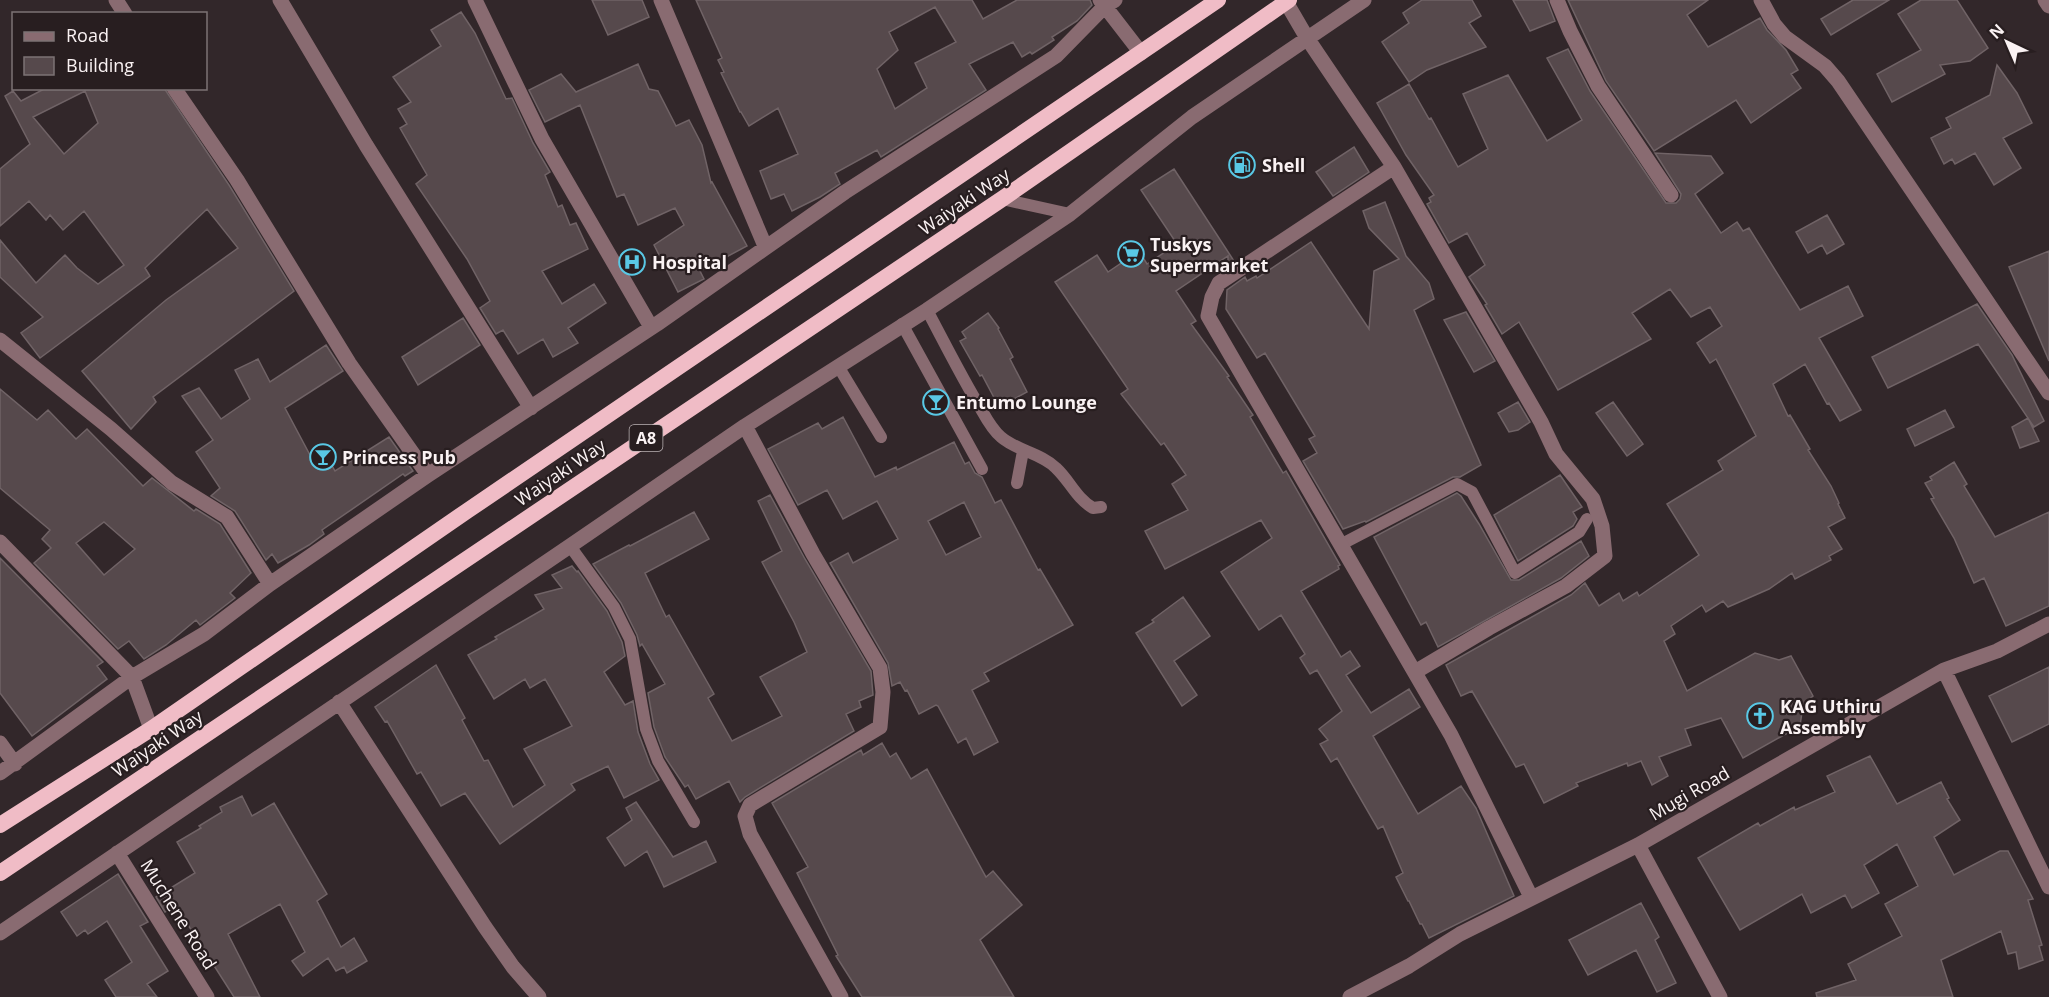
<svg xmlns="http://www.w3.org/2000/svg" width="2049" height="997" font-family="'Open Sans',sans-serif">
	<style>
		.building { fill: #56494c; stroke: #706366; stroke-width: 1.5; fill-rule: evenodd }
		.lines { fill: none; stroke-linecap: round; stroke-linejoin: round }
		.service { stroke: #896b71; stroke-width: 12 }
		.minor { stroke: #896b71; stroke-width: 15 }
		.trunk { stroke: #f0bcc6; stroke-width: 16 }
		.labels { text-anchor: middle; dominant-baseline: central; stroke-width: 4.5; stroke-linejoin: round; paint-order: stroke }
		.shield { fill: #281e20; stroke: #bbb2b4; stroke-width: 1.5 }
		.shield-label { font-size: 16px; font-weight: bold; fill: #faf2f3 }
		.poi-label { font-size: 18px; font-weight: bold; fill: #faf2f3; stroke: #281e20; text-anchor: start }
		.street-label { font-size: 18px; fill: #faf2f3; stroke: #281e20 }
	</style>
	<rect width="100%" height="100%" fill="#32272a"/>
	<!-- building -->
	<path class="building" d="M592 0H642L649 17 608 35Z
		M696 0H972L983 19 1017 0H1090L1092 5 1077 21 1052 37 1054 40 1032 54 1030 52 1022 57 1013 42 969 64 986 90 881 157 877 150 835 173 840 184 820 197 792 211 784 194 771 199 760 171 798 154 778 108 749 126 741 112H740L721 73 724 72 718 60 722 58ZM935 7 956 42 915 63 927 88 895 109 877 69 898 50 889 32Z
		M1422 0H1472L1481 16 1469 23 1486 47 1427 70 1409 82 1382 42 1409 23 1403 13Z
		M1513 0H1547L1555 21 1530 31Z
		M1568 0H1708L1687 15 1708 47 1760 18 1767 30 1786 50 1798 70 1791 74 1801 88 1751 123 1736 100 1654 151 1606 81Z
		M1853 0H1889L1831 35 1821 19Z
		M1921 0H1957L1988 48 1970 61 1940 65 1945 74 1892 102 1877 74 1921 50 1898 14Z
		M461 12 475 33 506 99 512 98 533 143 550 172 545 175 558 207 562 205 570 225 576 223 588 249 542 271 562 304 594 284 606 303 568 328 578 343 553 357 543 339 518 354 503 330 496 334 480 308 490 301 467 259 416 184 427 175 400 128 407 124 398 109 411 102 393 77 441 46 431 30Z
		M1568 49 1590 91 1666 203H1676L1680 199 1681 194 1655 153 1711 156 1723 173 1695 194 1721 233 1737 222 1743 231 1749 228 1800 310 1848 286 1863 316 1819 338 1861 410 1840 421 1829 403 1827 404 1805 364 1773 384 1788 416 1790 415 1810 449 1808 450 1831 486 1839 503 1838 504 1845 518 1828 527 1842 549 1829 556 1831 560 1795 579 1792 573 1769 589 1728 607 1723 601 1706 612 1702 605 1671 626 1675 634 1664 641 1687 691 1755 653 1779 660 1791 656 1813 696 1803 705 1800 726 1743 758 1721 718 1685 729 1691 745 1659 757 1668 776 1652 785 1641 761 1628 766 1627 763 1576 783 1578 786 1544 803 1524 764 1516 767 1472 691 1461 696 1446 665 1571 595 1585 583 1599 606 1619 593 1623 601 1637 592 1639 596 1699 555 1667 504 1723 470 1718 461 1756 436 1716 359 1710 363 1697 343 1722 326 1710 307 1691 317 1670 289 1632 313 1651 339 1558 390 1519 322 1502 334 1485 305 1487 304 1469 277 1485 265 1467 233 1449 243 1427 204 1431 202 1429 198 1434 195 1406 155 1377 103 1409 84 1429 119 1431 118 1458 167 1488 149 1463 94 1508 75 1547 141 1582 120 1547 58Z
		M638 64 649 89 658 91 676 126 689 120 702 145 711 183 712 182 747 246 700 271 704 279 678 292 654 245 684 225 675 208 638 225 624 194 617 197 580 105 545 122 529 90 561 74 576 92Z
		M1997 65 2017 93 2032 123 2003 138 2021 168 1994 185 1975 153 1955 164 1952 159 1944 164 1931 138 1951 128 1946 118 1990 95Z
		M46 88H164L229 185 294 291 153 397 156 402 131 429 82 371 166 300 238 248 207 209 145 268 150 276 40 358 21 333 43 317 0 277V240L36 283 65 255 77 268 98 284 124 265 84 211 63 230 50 215 46 220 29 201 0 226V169L30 144 5 96 13 91 21 101ZM85 91 98 123 64 154 33 117Z
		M1354 147 1369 172 1333 196 1316 172Z
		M1174 169 1234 261 1228 266V256L1176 291 1196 321 1191 324 1229 376 1227 377 1253 415 1250 417 1283 473 1286 471 1340 565 1338 566 1339 569 1301 591 1341 657 1350 651 1360 666 1346 675 1371 713 1409 689 1420 707 1373 736 1418 814 1461 786 1476 808 1514 896 1429 938 1422 924H1420L1409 901H1408L1396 877 1403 873 1383 826 1378 829 1337 758 1331 762 1320 744 1328 740 1319 729 1342 711 1317 670 1310 674 1300 658 1305 654 1281 615 1259 630 1221 572 1272 538 1261 520 1165 569 1145 531 1188 510 1172 484 1186 475 1164 443 1161 445 1121 394 1128 389 1055 282 1097 255 1108 272 1139 251 1147 264 1177 244 1141 190Z
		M1385 202 1406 256 1429 283 1434 299 1414 310 1481 465 1460 477H1453L1366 522 1365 521 1343 529 1303 461 1317 453 1309 439 1315 436 1265 353 1257 358 1226 309 1227 290 1245 277 1247 281 1256 276 1257 278 1311 242 1369 329 1374 271 1399 259 1369 228 1363 211Z
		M1827 215 1844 244 1827 254 1822 245 1808 253 1796 232Z
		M2049 251V361L2009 267Z
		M1977 304 2012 355 2044 421 2034 427 1978 344 1888 388 1872 357Z
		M1466 312 1495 361 1474 372 1444 320Z
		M988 313 999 328 998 329 1013 357 1010 359 1027 392 999 407 982 375 980 376 960 341 966 338 962 332Z
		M463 318 480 345 418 385 402 357Z
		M326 345 343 371 285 408 310 455 322 448 335 471 389 437 413 471 405 476 403 474 322 530 324 534 309 545 278 563 272 554 266 560 235 511 211 496 220 488 196 452 213 440 182 396 199 388 221 419 250 399 235 370 258 359 270 382Z
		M0 389 37 420 48 410 76 439 87 429 143 486 152 478 194 511 196 509 220 524 251 573 230 593 235 598 200 625 196 620 166 645 144 659 129 641 118 649 34 563 51 548 42 539 50 530 0 488ZM104 522 135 549 104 575 76 543Z
		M1518 402 1530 422 1518 430 1509 432 1498 413Z
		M1613 402 1643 444 1627 456 1596 413Z
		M1945 410 1954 427 1915 446 1907 429Z
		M843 417 875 477 896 467 897 470 954 442 965 464 969 462 975 473 982 477 995 503 1001 500 1038 570 1040 569 1073 625 984 673 989 681 972 690 998 742 974 755 966 738 958 743 938 706 936 705 919 714 907 690 905 691 900 682 892 686 888 663 830 563 848 553 853 563 898 539 877 501 843 519 827 490 798 505 768 449 818 423 822 429ZM964 502 981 537 946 555 928 521Z
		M2028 418 2039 441 2020 448 2012 427Z
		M1954 462 1967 484 1964 486 1995 537 2049 512V606L2006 626 1984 578 1974 583 1954 538 1931 499 1934 498 1925 483 1932 480 1930 477Z
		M1560 475 1582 507 1573 512 1577 519 1573 526 1518 561 1494 515Z
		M1457 493 1461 496 1479 524 1511 580H1519L1581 541 1589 556 1561 578 1438 647 1426 622 1421 625 1374 537Z
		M770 495 805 559 871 671 873 695 859 701 861 707 846 714 854 731 745 797 740 802 729 781 696 799 688 785 685 787 665 757 654 727 648 693 665 684 642 644 640 646 637 635 621 603 593 564 629 545 630 546 694 512 709 539 645 573 666 617 669 615 714 694 708 698 732 741 782 716 760 677 807 652 794 622 762 562 782 551 758 501Z
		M0 558 103 662 97 666 107 679 32 736 0 693Z
		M572 566 577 572 578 571 607 611 622 642 625 656 604 672 625 705 633 701 638 732 650 764 659 780 624 798 608 766 571 784 575 790 500 844 465 793 441 806 421 772 417 774 387 721 385 722 375 707 436 665 465 718 462 720 484 761 488 760 513 807 545 785 524 749 572 726 545 679 530 688 525 679 494 699 468 655 497 639 495 637 544 609 535 595 562 588 552 575Z
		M1183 597 1210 636 1174 661 1197 695 1182 706 1136 633 1154 622 1152 620Z
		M2049 667V724L2012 742 1989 696Z
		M882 743 890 757 896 753 911 779 927 769 986 877 993 871 1022 905 980 940 1014 997H862L836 956 838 955 797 873 808 867 772 803 861 750 863 755Z
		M1870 756 1897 804 1941 782 1949 798 1947 799 1960 820 1934 837 1954 875 2000 851H2008L2033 899 2028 900 2042 945 2039 946 2043 960 2019 969 2016 952 2008 954 2001 931 1941 960 1953 997H1817L1816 993 1856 980 1848 964 1902 936 1885 904 1918 886 1897 844 1864 865 1879 893 1852 908 1845 895 1811 913 1802 894 1740 930 1698 858 1758 823 1760 826 1794 807 1795 810 1835 792 1827 776Z
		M242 796 252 816 274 803 327 894 317 901 341 947 354 938 367 961 347 973 344 967 336 971 328 958 303 976 292 961 305 952 280 904 228 934 260 997H234L176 906 165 912 156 897 195 873 177 842 201 828 199 826 222 812 220 807Z
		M636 802 673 857 706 841 716 862 664 887 647 851 625 866 607 838 632 820 626 808Z
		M118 874 148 922 140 926 168 971 147 984 157 997H116L105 980 132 962 107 921 88 934 85 930 77 936 61 912Z
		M1641 903 1659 937 1655 940 1676 983 1657 992 1636 950 1588 975 1569 940Z"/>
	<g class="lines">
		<!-- service -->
		<path class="service" d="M1002 199 1070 214
			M927 310C943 340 958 370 975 399 983 411 989 427 1001 437 1017 451 1041 453 1056 468 1070 481 1076 498 1093 508L1101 507
			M902 324 982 469
			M838 366 881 437
			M1017 483 1023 451
			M1340 545 1457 484 1472 492 1515 573 1579 532 1587 519
			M570 546 614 607 630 639 646 729 658 761 694 822"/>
		<!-- minor -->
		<path class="minor" d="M116 0 125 14
			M280 0 366 145 531 408
			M475 0 542 139 651 327
			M661 0 765 246
			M1100 0 1141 53
			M1557 0 1570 31 1598 86 1671 195
			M1761 0 1774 24 1785 37 1825 66 1838 81 2049 393
			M2045 0 2049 6
			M1286 2 1307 38 1394 167 1541 422 1556 454 1593 499 1602 526 1605 556 1566 586 1489 628 1415 672
			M174 88 237 180 349 363 428 475
			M1394 167 1219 283 1212 297 1208 316 1451 735 1531 897
			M0 340 111 429 172 483 227 517 270 584
			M745 426 813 554 880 668 883 692 880 727 750 805 745 816 750 834 841 997
			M0 542 132 677 151 729
			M1944 670 2049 887
			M339 702 485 927 513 967 539 997
			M0 743 15 764
			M0 773 132 677 204 634 270 584 428 475 657 324 845 192 1056 56 1105 6 1115 0
			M1638 845 1720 997
			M117 853 207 997
			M0 933 570 546 745 426 927 310 1070 214 1192 117 1364 0
			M1350 997 1409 966 1460 934 1638 845 1944 670 1997 651 2049 624"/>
		<!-- trunk -->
		<path class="trunk" d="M0 825 151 729 467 511 1218 0
			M0 873 1002 199 1289 0"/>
	</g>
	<!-- icons -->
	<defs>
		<g id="fuel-ring" transform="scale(1.35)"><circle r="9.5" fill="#281e20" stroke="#59c8e5" stroke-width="1.5"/><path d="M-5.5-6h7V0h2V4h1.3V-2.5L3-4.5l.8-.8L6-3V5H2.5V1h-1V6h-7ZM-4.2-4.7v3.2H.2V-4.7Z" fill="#59c8e5"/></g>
		<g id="supermarket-ring" transform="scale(1.35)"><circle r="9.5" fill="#281e20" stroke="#59c8e5" stroke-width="1.5"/><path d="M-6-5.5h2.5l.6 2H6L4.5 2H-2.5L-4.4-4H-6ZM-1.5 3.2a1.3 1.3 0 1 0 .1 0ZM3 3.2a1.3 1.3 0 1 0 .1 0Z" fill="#59c8e5"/></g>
		<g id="hospital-ring" transform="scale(1.35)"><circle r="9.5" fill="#281e20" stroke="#59c8e5" stroke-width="1.5"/><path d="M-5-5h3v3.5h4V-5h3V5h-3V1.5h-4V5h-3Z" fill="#59c8e5"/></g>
		<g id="bar-ring" transform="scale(1.35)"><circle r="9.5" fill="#281e20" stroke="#59c8e5" stroke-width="1.5"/><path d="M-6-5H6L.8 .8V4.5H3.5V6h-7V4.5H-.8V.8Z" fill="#59c8e5"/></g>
		<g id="church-ring" transform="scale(1.35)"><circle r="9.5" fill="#281e20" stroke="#59c8e5" stroke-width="1.5"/><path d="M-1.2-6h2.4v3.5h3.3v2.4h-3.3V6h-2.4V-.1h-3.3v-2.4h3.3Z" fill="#59c8e5"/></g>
	</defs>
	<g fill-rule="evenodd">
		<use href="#fuel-ring" x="1242" y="165"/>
		<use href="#supermarket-ring" x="1131" y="254"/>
		<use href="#hospital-ring" x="632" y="262"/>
		<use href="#bar-ring" x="936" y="402"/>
		<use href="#bar-ring" x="323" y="457"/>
		<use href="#church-ring" x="1760" y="716"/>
	</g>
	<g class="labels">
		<!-- shield labels -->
		<rect class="shield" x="629.5" y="425" width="33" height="26" rx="4.5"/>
		<g class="shield-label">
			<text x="646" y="438">A8</text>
		</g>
		<!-- poi labels -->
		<g class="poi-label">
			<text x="1262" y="165">Shell</text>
			<text x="1150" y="244">Tuskys<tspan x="1150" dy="21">Supermarket</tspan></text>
			<text x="652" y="262">Hospital</text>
			<text x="956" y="402">Entumo Lounge</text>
			<text x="342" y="457">Princess Pub</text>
			<text x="1780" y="706">KAG Uthiru<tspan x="1780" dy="21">Assembly</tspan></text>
		</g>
		<!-- street labels -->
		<g class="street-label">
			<text transform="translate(964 201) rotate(-34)">Waiyaki Way</text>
			<text transform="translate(560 472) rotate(-34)">Waiyaki Way</text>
			<text transform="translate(157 743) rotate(-34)">Waiyaki Way</text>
			<text transform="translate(1689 793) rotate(-30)">Mugi Road</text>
			<text transform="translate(179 914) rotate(58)">Muchene Road</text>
		</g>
	</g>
	<!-- legend -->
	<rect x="12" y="12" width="195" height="78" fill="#281e20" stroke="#7c7374" stroke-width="1.5"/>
	<rect x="24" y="32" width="30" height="9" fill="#896b71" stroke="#7c7374" stroke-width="1.5"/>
	<text x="66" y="42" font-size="18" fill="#faf2f3">Road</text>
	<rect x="24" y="57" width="30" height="18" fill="#56494c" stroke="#7c7374" stroke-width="1.5"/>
	<text x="66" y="72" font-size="18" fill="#faf2f3">Building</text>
	<!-- north arrow -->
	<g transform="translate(2007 42) rotate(316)" stroke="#281e20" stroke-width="4.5" paint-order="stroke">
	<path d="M0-4.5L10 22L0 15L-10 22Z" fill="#faf2f3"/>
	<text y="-9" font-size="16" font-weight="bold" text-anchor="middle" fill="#faf2f3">N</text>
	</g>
</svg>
